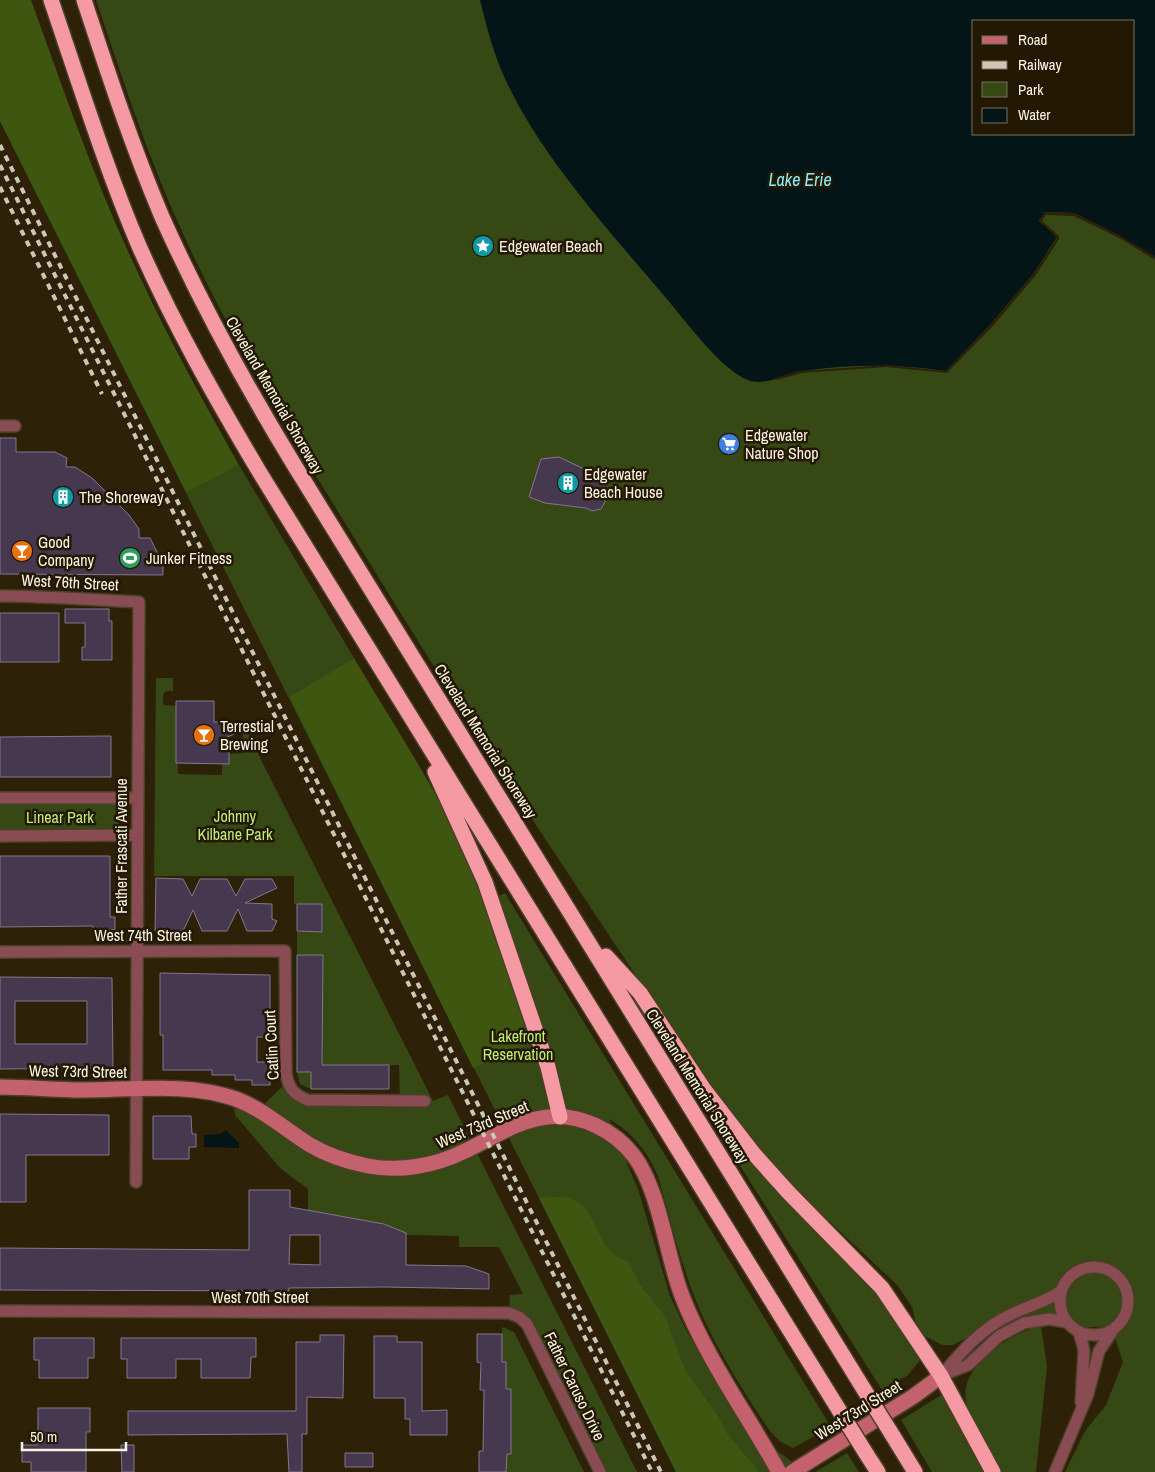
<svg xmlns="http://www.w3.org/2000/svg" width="1155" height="1472" font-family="'Archivo Narrow',sans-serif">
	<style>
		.green { fill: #364915 }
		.forest { fill: #3e5610 }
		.water { fill: #041517; fill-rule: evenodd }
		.pier { fill: #2d2108 }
		.building { fill: #45384f; stroke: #857690; fill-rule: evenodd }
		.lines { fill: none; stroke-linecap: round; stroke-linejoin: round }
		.street-casing { stroke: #4a3f27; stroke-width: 14 }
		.secondary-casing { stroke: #4a3f27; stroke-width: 18 }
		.highway-casing { stroke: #4a3f27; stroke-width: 18 }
		.street { stroke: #894c52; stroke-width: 11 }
		.secondary { stroke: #c3616d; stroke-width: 15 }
		.highway { stroke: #f59aa2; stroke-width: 15 }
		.rail { stroke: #cfc7b6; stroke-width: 4; stroke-dasharray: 6 6; stroke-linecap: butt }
		.highway-bridge-casing { stroke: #4a3f27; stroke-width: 18; stroke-linecap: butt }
		.highway-bridge { stroke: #f59aa2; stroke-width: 15 }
		.labels { text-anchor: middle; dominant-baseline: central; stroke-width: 5; stroke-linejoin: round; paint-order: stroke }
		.poi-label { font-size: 16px; fill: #fbf4e5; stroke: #231801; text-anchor: start }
		.street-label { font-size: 16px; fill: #fbf4e5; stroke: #231801 }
		.park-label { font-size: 16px; fill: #beec78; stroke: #231801 }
		.water-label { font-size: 18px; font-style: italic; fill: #8cebf8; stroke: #231801 }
	</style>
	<rect width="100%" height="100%" fill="#2d2108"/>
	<!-- green -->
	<path class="green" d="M0 0 130 274 233 468 239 465 354 658 351 660 496 897 505 893 831 1427 793 1448 781 1442 770 1431C744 1393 713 1343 696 1301 680 1261 670 1218 658 1176 647 1151 633 1133 609 1119L639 1192 670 1296 685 1328 736 1416 762 1440 791 1461 787 1472H676L0 121Z
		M96 0H1107L974 21V134H1134L1155 104V1472H1065L1085 1431 1106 1405 1123 1362 1111 1326C1071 1330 1042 1322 1004 1312L991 1319 971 1336 953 1345H942L925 1336 916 1323 912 1307 898 1286 794 1188 759 1149 716 1094C596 917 477 739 366 557 302 453 236 349 185 238 149 161 123 80 96 0Z
		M156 678H173V691H166L163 694V705L176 706 178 774 222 775V764L229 754 243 753V724L433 1101 448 1095 637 1472H600L527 1324 509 1313 510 1295 523 1294 499 1247H459V1236L406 1235V1233L308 1211V1189L281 1169 235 1115 234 1099 259 1109 287 1082 295 1094 400 1101 399 1065H322L323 956 297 955V932H323L322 904H294V876H154Z
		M0 798H118L119 835 0 836Z
		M297 1072H311V1089L300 1084Z
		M748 1158 868 1282 893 1313 920 1360 908 1375 882 1390 739 1164Z
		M1041 1326 1047 1366 1036 1472H1001C991 1450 975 1429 967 1406 955 1367 1010 1333 1041 1326Z
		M502 1327 514 1332 584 1472H506L507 1454H511V1389H506V1362H502Z
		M943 1394 985 1472H932L901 1420Z
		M847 1453 859 1472H815Z"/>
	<!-- forest -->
	<path class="forest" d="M0 0H31C65 94 98 191 142 281 171 344 205 404 239 465L186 492 0 121Z
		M354 658C392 723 436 787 466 856 492 916 511 980 532 1042L473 1068 290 697Z
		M564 1197C569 1199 578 1200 582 1205 600 1223 600 1255 628 1261L640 1285 665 1316 683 1365 692 1380 718 1416 728 1435 756 1468 757 1472H676L539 1198Z"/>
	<!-- water -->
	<path class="water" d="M480 0H1155V258L1122 237 1074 213 1045 212 1039 221 1057 237 1034 273 989 326 946 371C898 364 850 364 803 371 784 373 767 387 748 380 721 370 685 320 666 298 611 233 543 159 507 83 494 56 487 28 480 0ZM974 21H1134V134H974Z
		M226 1130 239 1143V1148L204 1147V1135L221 1134Z"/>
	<!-- pier -->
	<path class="pier" d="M1045 212 1074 213 1122 237 1153 255 1155 260 1121 239 1074 216 1046 215 1042 221 1059 236V239L1036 275 991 328 947 373 887 367 802 373 777 380 775 378 801 371 887 365 946 371 989 326 1034 273 1057 238 1039 221Z"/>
	<!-- building -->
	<path class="building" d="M0 438H16V452H55L67 458 66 467H75L92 478 129 515 139 529V538H150L163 564V575L0 574Z
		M559 457 603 478 605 502 601 509 592 511 586 508 545 503 529 497 541 459Z
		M65 609H109V621H112V660H82V647H85V623H65Z
		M0 613H59V662H0Z
		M176 701H214V722H235L239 732 225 738 229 746V764L176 763Z
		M111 736V777H0V737Z
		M0 856H110V917H115V930H93V926L0 927Z
		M156 878 183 879 192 896 200 879H227L236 896 245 879H272L277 888 245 903 272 904V919L277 921 272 931H247L238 909 227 931H202L193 910 183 931H155Z
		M297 904H322V932L297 931Z
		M297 955H323L322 1065H389V1089H311V1072H297Z
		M160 973 270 975V1037H257V1062H270V1085H252V1080H235V1075H212V1070H163V1035H160Z
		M0 977 112 978 113 1068 0 1069ZM15 1001H87V1044H15Z
		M0 1114 109 1115V1155H26V1202H0Z
		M153 1116H191L192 1134H196V1147H189V1159H153Z
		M249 1190H290V1207L384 1224 406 1233V1265L466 1266 489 1274V1289L384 1287 289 1288V1291L0 1290V1248L249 1250ZM290 1235H320V1265L289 1264Z
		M477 1334H502V1362H506V1389H511V1454H507L506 1472H479V1451H483L484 1390H480L481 1363 477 1362Z
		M320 1335H344L343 1398 307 1397V1434H302V1472H289L287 1434 128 1435V1411H296V1342H320Z
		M374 1336H397V1342H422V1411L447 1410V1435H410V1419H405V1398H374Z
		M34 1338H94V1358H88V1378H39V1360H34Z
		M121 1338H256V1357H251L250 1378H201V1359H176V1378H127V1359H121Z
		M38 1408H90V1432H86V1472H31V1462H22V1445H38Z
		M121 1445H134V1472H122Z
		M345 1453H373V1467H345Z"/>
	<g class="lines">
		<!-- street casing -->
		<g class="street-casing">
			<path id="street" d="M0 426H15
				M0 596C47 596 93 600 139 602L136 1182
				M0 798H138
				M0 836 138 835
				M0 952 285 951 286 1072C288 1088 294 1095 308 1100L425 1101
				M1060 1301a34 34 0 1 1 68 0a34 34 0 1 1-68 0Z
				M0 1311 509 1313 519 1317 527 1324 600 1472
				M1079 1332 1084 1350 1081 1402
				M943 1375 968 1365 999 1336 1024 1323 1049 1319 1067 1322
				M941 1376C960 1353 981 1329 1008 1316 1026 1306 1045 1303 1061 1291
				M1055 1472 1088 1394 1099 1351 1113 1330"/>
		</g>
		<!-- secondary casing -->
		<g class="secondary-casing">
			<path id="secondary" d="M0 1087C28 1087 55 1090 82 1090 132 1090 188 1082 236 1099 264 1110 285 1129 310 1145 327 1155 348 1162 368 1166 399 1172 434 1166 463 1152 491 1139 517 1120 548 1117 581 1114 614 1130 634 1156 660 1191 666 1254 682 1296 706 1358 747 1414 779 1472
				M792 1472 914 1396 941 1376"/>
		</g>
		<!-- highway casing -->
		<g class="highway-casing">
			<path id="highway" d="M51 0C79 82 105 166 139 246 174 325 216 399 260 473L839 1410
				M84 0C108 73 132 146 162 217 200 302 245 384 293 463L868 1396
				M435 772 485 882 548 1067 560 1117
				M606 956 640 993 703 1088 754 1154 789 1193 882 1288 941 1376 993 1472
				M893 1436 915 1472
				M867 1455 878 1472"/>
		</g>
		<!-- street -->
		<use href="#street" class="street"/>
		<!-- secondary -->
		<use href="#secondary" class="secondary"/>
		<!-- highway -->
		<use href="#highway" class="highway"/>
		<!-- rail -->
		<path class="rail" d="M0 145 661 1472
			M0 165 652 1472
			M0 187 102 394"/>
		<!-- highway-bridge casing -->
		<g class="highway-bridge-casing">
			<path id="highway-bridge" d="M868 1396 893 1436
				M839 1410 867 1455"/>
		</g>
		<!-- highway-bridge -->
		<use href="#highway-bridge" class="highway-bridge"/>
	</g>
	<!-- icons -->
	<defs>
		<g id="sight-disc" transform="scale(1.125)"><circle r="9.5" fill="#0f9aa8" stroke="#231801"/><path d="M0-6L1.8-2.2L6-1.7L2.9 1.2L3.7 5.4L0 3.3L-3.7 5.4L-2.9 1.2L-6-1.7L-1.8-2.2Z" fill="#fff"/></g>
		<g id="supermarket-disc" transform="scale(1.125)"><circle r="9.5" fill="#3f7fe0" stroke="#231801"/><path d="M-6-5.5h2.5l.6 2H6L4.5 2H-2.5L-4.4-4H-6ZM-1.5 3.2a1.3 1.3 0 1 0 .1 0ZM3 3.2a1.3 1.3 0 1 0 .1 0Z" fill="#fff"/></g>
		<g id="building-disc" transform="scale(1.125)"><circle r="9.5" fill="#0f9aa8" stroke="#231801"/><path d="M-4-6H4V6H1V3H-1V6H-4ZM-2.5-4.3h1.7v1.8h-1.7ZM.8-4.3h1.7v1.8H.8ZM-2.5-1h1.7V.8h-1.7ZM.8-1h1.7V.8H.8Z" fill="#fff"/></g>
		<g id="bar-disc" transform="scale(1.125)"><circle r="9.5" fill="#e8710a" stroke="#231801"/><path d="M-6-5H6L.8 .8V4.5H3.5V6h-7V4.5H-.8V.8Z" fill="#fff"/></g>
		<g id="stadium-disc" transform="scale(1.125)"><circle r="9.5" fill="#2e9e5b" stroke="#231801"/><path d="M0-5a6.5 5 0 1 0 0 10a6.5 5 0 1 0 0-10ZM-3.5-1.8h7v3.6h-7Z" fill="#fff"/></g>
	</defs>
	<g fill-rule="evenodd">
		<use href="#sight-disc" x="483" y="246"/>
		<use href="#supermarket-disc" x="729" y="444"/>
		<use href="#building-disc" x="568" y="483"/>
		<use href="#building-disc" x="63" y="497"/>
		<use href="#bar-disc" x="22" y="551"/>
		<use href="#stadium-disc" x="130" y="558"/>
		<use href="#bar-disc" x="204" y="735"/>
	</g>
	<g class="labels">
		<!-- poi labels -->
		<g class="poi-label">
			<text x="499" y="246">Edgewater Beach</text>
			<text x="745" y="435">Edgewater<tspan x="745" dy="18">Nature Shop</tspan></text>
			<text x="584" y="474">Edgewater<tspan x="584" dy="18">Beach House</tspan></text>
			<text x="79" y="497">The Shoreway</text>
			<text x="38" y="542">Good<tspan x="38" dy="18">Company</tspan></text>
			<text x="146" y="558">Junker Fitness</text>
			<text x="220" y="726">Terrestial<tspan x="220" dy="18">Brewing</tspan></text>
		</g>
		<!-- street labels -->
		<g class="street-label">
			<text transform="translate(275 395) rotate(60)">Cleveland Memorial Shoreway</text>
			<text transform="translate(70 582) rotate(3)">West 76th Street</text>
			<text transform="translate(486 741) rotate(58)">Cleveland Memorial Shoreway</text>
			<text transform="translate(121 846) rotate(-90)">Father Frascati Avenue</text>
			<text x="143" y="935">West 74th Street</text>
			<text transform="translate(271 1045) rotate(-93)">Catlin Court</text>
			<text transform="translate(78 1071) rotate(1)">West 73rd Street</text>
			<text transform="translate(698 1086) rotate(58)">Cleveland Memorial Shoreway</text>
			<text transform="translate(482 1124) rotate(-23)">West 73rd Street</text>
			<text x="260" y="1297">West 70th Street</text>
			<text transform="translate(575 1386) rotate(64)">Father Caruso Drive</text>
			<text transform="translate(858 1410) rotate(-32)">West 73rd Street</text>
		</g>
		<!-- park labels -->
		<g class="park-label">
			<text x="235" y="816">Johnny<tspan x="235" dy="18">Kilbane Park</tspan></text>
			<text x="60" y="817">Linear Park</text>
			<text x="518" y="1036">Lakefront<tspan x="518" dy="18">Reservation</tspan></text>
		</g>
		<!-- water labels -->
		<g class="water-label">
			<text x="800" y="179">Lake Erie</text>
		</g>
	</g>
	<!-- legend -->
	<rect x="972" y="20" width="162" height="115" fill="#231801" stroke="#79705c"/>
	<rect x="982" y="36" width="25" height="8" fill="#c3616d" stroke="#79705c"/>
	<text x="1018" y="45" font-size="15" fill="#fbf4e5">Road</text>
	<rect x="982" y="61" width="25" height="8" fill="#cfc7b6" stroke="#79705c"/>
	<text x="1018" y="70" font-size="15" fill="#fbf4e5">Railway</text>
	<rect x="982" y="82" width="25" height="15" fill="#364915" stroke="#79705c"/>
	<text x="1018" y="95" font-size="15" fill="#fbf4e5">Park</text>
	<rect x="982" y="108" width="25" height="15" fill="#041517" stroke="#79705c"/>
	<text x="1018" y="120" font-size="15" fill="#fbf4e5">Water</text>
	<!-- scale -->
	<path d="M22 1442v8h104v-8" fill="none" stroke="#fbf4e5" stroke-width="2.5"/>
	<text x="30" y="1442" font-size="15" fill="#fbf4e5" stroke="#231801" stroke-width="4" paint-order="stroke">50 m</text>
</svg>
